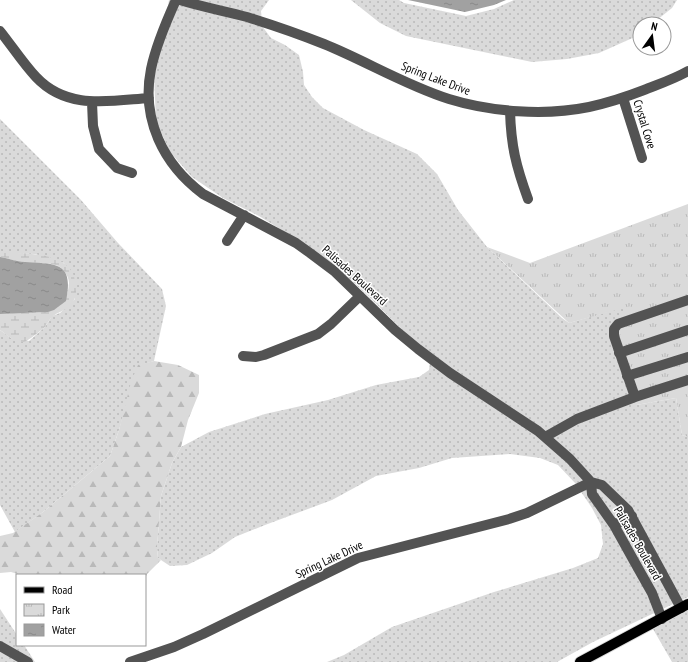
<svg xmlns="http://www.w3.org/2000/svg" width="688" height="662" font-family="'PT Sans Narrow',sans-serif">
	<style>
		.grass { fill: url(#grass-dots) }
		.forest { fill: url(#forest-firs) }
		.wetland { fill: url(#wetland-marsh) }
		.park { fill: url(#park-tufts) }
		.water { fill: url(#water-ripples) }
		.lines { fill: none; stroke-linecap: round; stroke-linejoin: round }
		.major-casing { stroke: #dbdbdb; stroke-width: 12 }
		.minor { stroke: #535353; stroke-width: 10 }
		.major { stroke: #000; stroke-width: 10 }
		.labels { text-anchor: middle; dominant-baseline: central; stroke-width: 3; stroke-linejoin: round; paint-order: stroke }
		.street-label { font-size: 12px; fill: #000; stroke: #fff }
	</style>
	<defs>
		<pattern id="grass-dots" width="8" height="8" patternUnits="userSpaceOnUse"><rect width="8" height="8" fill="#dadada"/><path d="M2 2h.1M6 6h.1" fill="none" stroke="#b9b9b9" stroke-width="1.8" stroke-linecap="round"/></pattern>
		<pattern id="forest-firs" width="22" height="20" patternUnits="userSpaceOnUse"><rect width="22" height="20" fill="#dadada"/><path d="M5 1l3.5 6h-7zM16 11l3.5 6h-7z" fill="#b9b9b9"/></pattern>
		<pattern id="wetland-marsh" width="20" height="14" patternUnits="userSpaceOnUse"><rect width="20" height="14" fill="#dadada"/><path d="M1 5h8M5 5V1M11 12h8M15 12V8" fill="none" stroke="#b9b9b9"/></pattern>
		<pattern id="park-tufts" width="24" height="20" patternUnits="userSpaceOnUse"><rect width="24" height="20" fill="#dadada"/><path d="M3 7l-1-3M5 7V3M7 7l1-3M15 17l-1-3M17 17v-4M19 17l1-3" fill="none" stroke="#b9b9b9"/></pattern>
		<pattern id="water-ripples" width="26" height="14" patternUnits="userSpaceOnUse"><rect width="26" height="14" fill="#a1a1a1"/><path d="M2 4q2-2 4 0t4 0M15 11q2-2 4 0t4 0" fill="none" stroke="#898989"/></pattern>
	</defs>
	<rect width="100%" height="100%" fill="#fff"/>
	<!-- grass -->
	<path class="grass" d="M169 0H269L261 11 262 26 271 38 285 45 299 55 303 72 304 85 312 97 323 108 364 130 417 154 437 174 458 210 487 247 562 318 569 323 631 305 636 405 676 398 682 435 688 437V597L593 642 557 662H327L344 655 392 627 494 592 573 568 598 558 603 544 601 525 592 508 575 483 558 465 540 458 510 454 452 458 419 468 376 476 332 500 265 525 235 537 212 553 187 565 170 566 158 558 157 548 161 496 172 463 181 447 209 432 265 414 328 400 376 385 419 377 429 370 431 354 415 342 363 291 337 268 300 241 259 216 223 198 192 177 170 152 156 121 154 76Z
		M351 0H399L404 3 466 16 494 9 514 0H677L672 8 652 24H640V34L637 36 599 53 567 59 532 62 406 36 380 23Z
		M0 119 81 200 118 243 162 289 166 306 154 361 138 366 119 430 110 456 43 512 15 532 0 505V330L11 338 29 341 45 327 52 316 60 313 75 299 64 263 35 254 0 253Z
		M0 609 17 635V645H24L35 662H0Z
		M688 609V662H672L653 629Z"/>
	<!-- forest -->
	<path class="forest" d="M154 361 178 365 199 375V393L188 420 181 447 172 463 161 496 157 548 158 558 161 560 147 574 145 578V575H21L11 572 0 573V536L13 533 43 512 110 456 119 430 131 382 138 365Z"/>
	<!-- wetland -->
	<path class="wetland" d="M0 253C23 253 71 251 75 281 76 287 77 294 74 300 69 311 57 311 51 318 48 321 47 325 44 328 40 331 28 341 24 342 15 343 7 335 0 330V314C7 314 14 312 22 313 46 313 67 313 69 283 69 277 64 269 58 266 48 262 35 263 24 262 16 262 8 258 0 257Z"/>
	<!-- park -->
	<path class="park" d="M688 204V437L682 435 676 398 636 405 623 374 612 326 631 306 569 323 487 247 530 263Z"/>
	<!-- water -->
	<path class="water" d="M408 0H506L494 5 465 12Z
		M0 257C8 258 17 262 25 262 57 264 74 262 66 301L54 310 48 312 0 314Z"/>
	<g class="lines">
		<!-- major casing -->
		<g class="major-casing">
			<path id="major" d="M580 662 688 604"/>
		</g>
		<!-- minor -->
		<path class="minor" d="M176 0C166 22 156 45 151 69 141 119 163 164 203 194L296 243 310 253 334 271 395 330 418 349 450 373 538 431 570 459 591 482 602 485 628 510 681 608
			M180 0C202 7 225 11 247 17 273 25 299 34 324 44 366 61 405 85 449 99 491 112 545 116 589 107 607 103 626 97 644 90 659 84 674 79 688 71
			M0 31C12 46 23 63 36 77 67 110 108 101 149 98
			M623 98 642 158
			M92 102 93 126 99 149 117 168 132 173
			M510 111C511 146 516 166 528 199
			M227 241 244 215
			M619 353 688 330
			M243 356 256 357 264 355 318 334 331 324 360 296
			M627 376 688 357
			M635 397 614 336V329L618 324 688 300
			M545 437 577 419 635 397 688 380
			M591 482 592 494 614 525 634 561 652 593 662 619
			M614 525 632 516
			M0 646 28 662
			M130 662 174 647 203 634 358 558 509 519 527 513 591 482"/>
		<!-- major -->
		<use href="#major" class="major"/>
	</g>
	<g class="labels">
		<!-- street labels -->
		<g class="street-label">
			<text transform="translate(436 78) rotate(21)">Spring Lake Drive</text>
			<text transform="translate(645 124) rotate(73)">Crystal Cove</text>
			<text transform="translate(355 275) rotate(42)">Palisades Boulevard</text>
			<text transform="translate(638 543) rotate(60)">Palisades Boulevard</text>
			<text transform="translate(329 559) rotate(-25)">Spring Lake Drive</text>
		</g>
	</g>
	<!-- legend -->
	<rect x="16" y="574" width="130" height="72" fill="#ffffff" stroke="#999999"/>
	<rect x="24" y="587" width="20" height="6" fill="#000000" stroke="#999999"/>
	<text x="52" y="594" font-size="12" fill="#000000">Road</text>
	<rect x="24" y="604" width="20" height="12" fill="url(#park-tufts)" stroke="#999999"/>
	<text x="52" y="614" font-size="12" fill="#000000">Park</text>
	<rect x="24" y="624" width="20" height="12" fill="url(#water-ripples)" stroke="#999999"/>
	<text x="52" y="634" font-size="12" fill="#000000">Water</text>
	<!-- north arrow -->
	<g transform="translate(652 36) rotate(14)"><circle r="19" fill="#ffffff" stroke="#999999"/>
	<path d="M0-3L7 15L0 10L-7 15Z" fill="#000000"/>
	<text y="-6" font-size="11" font-weight="bold" text-anchor="middle" fill="#000000">N</text>
	</g>
</svg>
